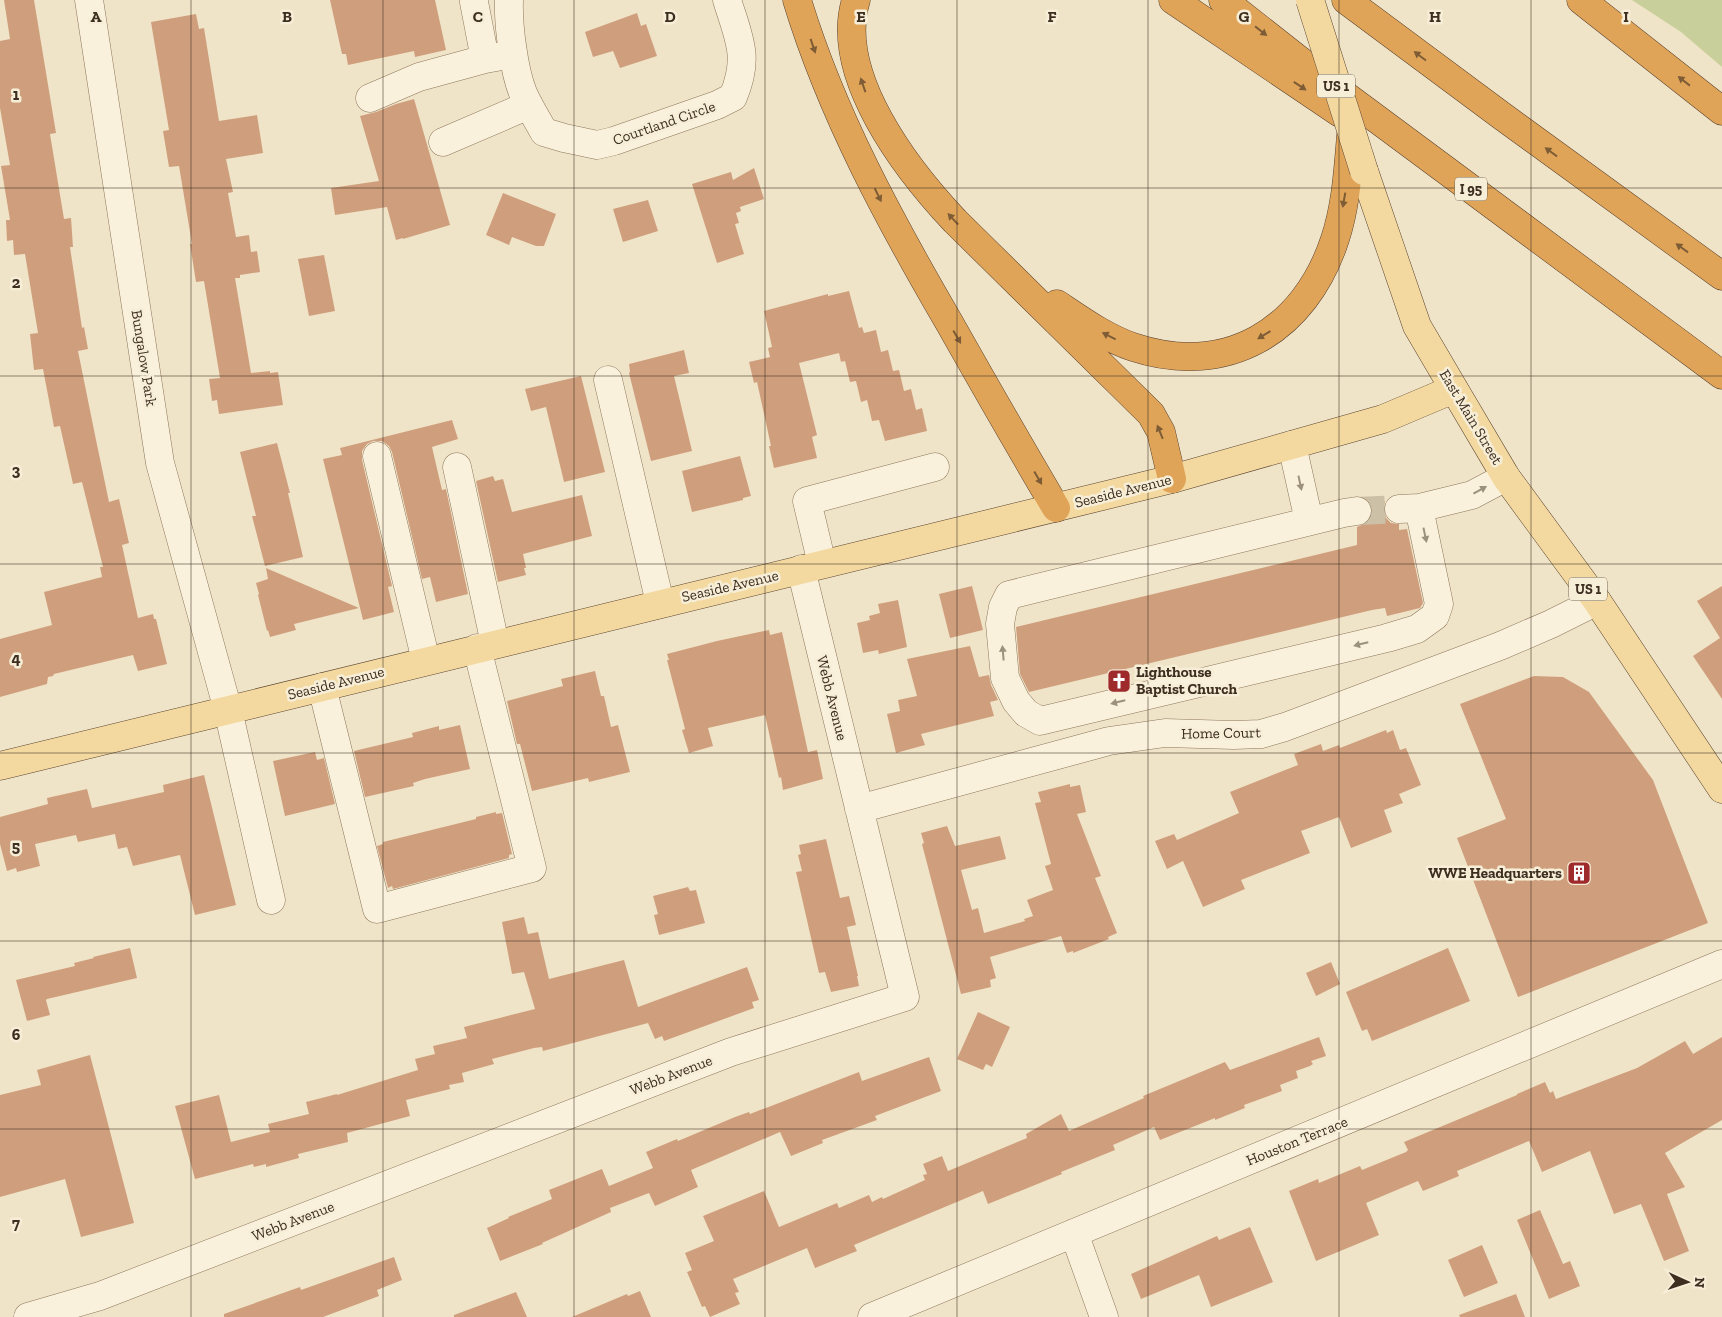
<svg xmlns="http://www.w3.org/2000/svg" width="1722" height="1317" font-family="'Zilla Slab',serif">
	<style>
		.green { fill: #c9cf9b }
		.building { fill: #cf9f7d }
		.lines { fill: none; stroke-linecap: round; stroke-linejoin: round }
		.minor-tunnel { stroke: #ccc0a6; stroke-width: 28; stroke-dasharray: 28 14; stroke-linecap: butt }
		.minor-casing { stroke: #8d765c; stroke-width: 29 }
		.major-casing { stroke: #5b4430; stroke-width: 29 }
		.highway-casing { stroke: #5b4430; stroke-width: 29 }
		.minor { stroke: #faf1dc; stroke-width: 28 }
		.major { stroke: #f3d9a0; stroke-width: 28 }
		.highway { stroke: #e0a458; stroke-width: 28 }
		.major-bridge-casing { stroke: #5b4430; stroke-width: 29; stroke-linecap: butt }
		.major-bridge { stroke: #f3d9a0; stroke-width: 28 }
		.oneway { fill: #7e5d36 }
		.oneway2 { fill: #9c907e }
		.grid { fill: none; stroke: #3d2e20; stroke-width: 1; stroke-opacity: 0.55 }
		.labels { text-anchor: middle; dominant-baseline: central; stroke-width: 5; stroke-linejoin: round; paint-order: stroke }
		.shield { fill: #f7eed8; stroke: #756857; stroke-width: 1 }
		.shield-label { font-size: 14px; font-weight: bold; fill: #3d2e20 }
		.street-label { font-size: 15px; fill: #3d2e20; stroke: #f7eed8 }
		.poi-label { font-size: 15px; font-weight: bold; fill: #3d2e20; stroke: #f7eed8; text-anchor: start }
		.grid-label { font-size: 16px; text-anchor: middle; font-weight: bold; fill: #3d2e20; stroke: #f7eed8; stroke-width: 5; stroke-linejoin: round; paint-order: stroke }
	</style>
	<rect width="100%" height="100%" fill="#f0e4c8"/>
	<!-- green -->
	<path class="green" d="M1632 0H1722V67L1681 32Z"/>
	<!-- building -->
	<path class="building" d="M4 0H34L56 133 50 134 64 219 71 218 73 247H70L82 328 84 327 88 349 78 351 95 435 109 502 119 499 129 543 122 545 138 618 153 614 154 619H156L167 664 138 671 133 655 54 674 53 676 48 677 47 684 0 697V639L52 625 44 592 102 577 100 567H103L82 482 73 484 60 426 54 427 43 369 34 370 30 334 38 333 25 254 14 255 13 240 7 241 6 220H10L1 166 10 165 0 108V41L10 39Z
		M330 0H435L446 50 415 57 414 51 348 65 346 54H342Z
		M637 13 641 26 646 24 657 56 620 68 613 51 593 57 585 32Z
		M196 14 199 29 204 28 219 121 257 115 263 153 226 159 233 192 228 193 236 237 249 235 251 252 257 251 260 272 240 275V278H235L251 373 270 371V373L278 372 283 405 219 414 217 400 212 401 209 379 220 378 204 281 196 282 190 244H192L179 166 169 167 163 131 169 130 151 22Z
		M414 99 450 225 403 239V238L396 240 387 207 335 215 331 188 379 181 360 116 376 112 396 104Z
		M754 168 764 199 740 207 741 211 736 213 739 223 735 224 744 254 717 263 692 184 731 172 733 180Z
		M503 193 556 214 544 246H536L512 237 509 245 486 235Z
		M648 200 658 231 623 242 613 209Z
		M324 255 335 311 309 316 298 259Z
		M849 291 859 328 862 327 864 333 876 330 881 352 888 350 893 371 899 370 904 391 911 389 916 410 922 408 927 431 885 441 879 420 872 421 867 400 861 402 856 381 850 382 845 361 841 362 839 353 799 363 817 435 812 437 817 458 774 468 769 446H771L757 382 754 383 749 362 770 357 768 348 772 347 764 311 828 294V296Z
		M684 350 689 373 674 376 692 451 651 461 629 373 630 372 629 364Z
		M581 376 605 472 564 482 546 407 531 411 525 389Z
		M452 420 458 439 432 447 442 490 446 489 468 594 436 602 430 577 422 579 392 452 389 446 382 441H373L367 444 362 451V460L392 586 388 587 394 612 363 620 323 459 342 455 340 448Z
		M277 443 290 493H288L303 557 265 566 252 516H256L240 452Z
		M740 456 751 496 743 498V500L692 512 682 471Z
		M493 476 495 481 503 479 512 512 582 495 592 536 523 554 526 568H524L526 575 498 582 476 481Z
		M1385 501 1383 509 1386 518 1391 523 1399 524V530L1407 529 1423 603 1420 608 1387 616 1385 608 1372 610 1029 692 1020 674 1016 627 1357 545V527L1366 523 1372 516V508L1369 502Z
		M266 568 359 608 294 624 296 630 270 637 268 630 267 631 258 595 259 594 256 583 268 579Z
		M972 586 983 630 950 638 939 594Z
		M1722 586V699L1693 656 1720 638 1697 601Z
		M898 600 907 647 879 654 878 650 863 653 857 623 870 620 869 616 880 613 878 604Z
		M769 630 770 635 782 632 808 752 817 750 823 779 783 790 781 777 779 778 765 715 708 728 713 746 689 753 682 730 685 729 667 660H669L667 654 717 641Z
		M970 646 979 677 989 675 991 685 998 700 990 702 994 716 921 734 925 745 896 753 887 714 900 711 898 700 917 696 907 659Z
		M595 671 601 696H604L611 727 618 725 630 772 589 782 588 778 532 791 520 744H517L507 701 563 686 561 679Z
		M1534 676 1563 677 1589 692 1653 780 1708 923 1518 997 1457 838 1506 819 1460 704Z
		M460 725 470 769 425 779 413 783 414 786 365 797 354 751 413 737 412 733 439 726V730Z
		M1386 730 1387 733 1393 730 1400 750 1406 748 1421 785 1399 794 1403 803 1384 810 1392 832 1351 848 1339 817 1301 831 1310 853 1241 880 1245 889 1203 907 1183 861 1167 869 1155 841 1174 834 1177 840 1239 813 1230 792 1298 765 1294 754 1321 744 1323 751 1339 745 1340 748Z
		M315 752 317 760 324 758 335 804 285 816 273 761Z
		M204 775 236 905 195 915 180 855 133 866 127 847 118 849 115 834 78 842 76 835 35 844 40 866 17 872 16 868 7 871 0 844V817L48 804 47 798 87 789 92 808 164 792 163 785Z
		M1070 784V787L1080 785 1086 812 1077 814 1101 876 1095 878 1117 933 1108 937 1109 939 1073 953V951L1067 953 1061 936 990 957 996 978 990 980 991 987 961 994 923 848 922 844 924 843 921 833 947 826 955 846 1000 836 1006 859 961 870 972 910 978 908 984 933 1025 921 1024 919 1033 916 1027 900 1053 890 1045 866 1051 864 1035 803 1041 802 1038 792Z
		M496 812V814L502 813 512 854 509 855V858L393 889 392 886 388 888 377 846 383 844V842L476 819V817Z
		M826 839 840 898 849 896 856 925 847 927 858 976H857L859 986 831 992 825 972 819 973 796 872 802 871 798 855 801 854 799 845Z
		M688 887 690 891 696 890 705 923 659 935 654 915 658 914 653 896Z
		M524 917 528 934 538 932 549 979 624 960 638 1007 747 967 759 1000 752 1002 754 1008 664 1041 662 1036 655 1039 648 1023 543 1051 542 1047 534 1048 492 1059 494 1064 462 1073 464 1082 449 1085 450 1089 406 1100 410 1116 347 1133 348 1142 298 1154 299 1158 266 1167V1164L254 1167 253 1164 195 1179 175 1106 219 1095 231 1142 270 1132 268 1124 309 1114 306 1102 337 1094V1095L418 1070 415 1059 435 1054 433 1046 467 1038 464 1027 535 1009 524 972 512 974 502 922Z
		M130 948 137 978 47 999 46 1000 50 1015 27 1021 16 980 75 966 74 963 94 958 93 957Z
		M1448 948 1470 1001 1372 1041 1367 1029 1362 1031 1346 992Z
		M1331 962 1340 984 1316 996 1306 973Z
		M978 1012 1010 1027 992 1067 986 1064 983 1070 957 1059Z
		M1319 1037 1326 1056 1311 1061 1313 1064 1310 1066 1296 1071 1298 1078 1280 1085 1282 1091 1244 1105 1245 1108 1215 1120V1118L1160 1140 1154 1127 1113 1145 1115 1150 1061 1172 1062 1174 988 1204 983 1191 854 1245 857 1251 815 1268 807 1248 733 1279 739 1292 735 1293 740 1304 710 1317 705 1306 702 1307 687 1272 692 1270 685 1253 714 1241 703 1216 764 1191 779 1227 837 1203 839 1208 869 1195 872 1202 882 1197 883 1199 925 1180 923 1175 927 1174 923 1164 942 1156 948 1171 1027 1138 1026 1134 1061 1114 1069 1131 1144 1098 1143 1096 1225 1062 1230 1070Z
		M1722 1037V1120L1665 1153 1685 1187 1667 1194 1689 1251 1664 1261 1641 1204 1614 1214 1590 1151 1542 1172 1529 1141 1457 1171 1459 1176 1423 1191 1418 1181 1366 1203 1379 1235 1316 1261 1289 1191 1318 1179 1319 1183 1360 1166 1362 1170 1406 1152 1408 1150 1404 1142 1517 1095V1094L1545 1082 1550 1093 1553 1091 1556 1099 1637 1068 1685 1041 1693 1054Z
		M90 1055 134 1223 81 1237 65 1179 0 1197V1095L41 1085 37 1070Z
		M929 1057 941 1091 875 1116 877 1120 822 1140 823 1143 791 1156 780 1132 691 1170 698 1187 655 1206 649 1193 610 1208 611 1212 542 1243 543 1244 500 1261 487 1228 509 1218 508 1217 552 1199 549 1190 602 1169 609 1186 653 1168 646 1152 677 1139 678 1141 735 1117 749 1112 750 1114 859 1072 862 1081Z
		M1540 1210 1563 1264 1570 1261 1580 1286 1549 1299 1517 1220Z
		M1250 1227 1273 1282 1211 1307 1199 1275 1141 1299 1131 1274 1217 1236 1219 1240Z
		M1482 1245 1498 1283 1464 1297 1448 1260Z
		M394 1257 402 1280 377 1290 379 1296 323 1317H224V1314L300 1287 301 1290Z
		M640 1291 651 1317H572L627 1294 628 1296Z
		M516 1292 527 1317H454V1315Z
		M1516 1294 1525 1317H1460L1459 1315Z"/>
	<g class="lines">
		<!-- minor-tunnel -->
		<path class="minor-tunnel" d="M1357 511 1399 509"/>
		<!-- minor casing -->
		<g class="minor-casing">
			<path id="minor" d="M89 0 160 463 228 710 271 900
				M509 0C508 25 514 71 523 93 529 107 537 119 544 132L564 138 597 145 614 141 717 105 733 97C750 57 739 39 727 0
				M474 2 485 59 502 56
				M370 98 419 77 485 59
				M443 142 529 105
				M608 380 660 603
				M1292 445 1309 521
				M377 456 426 661
				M457 467 495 644
				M1419 508 1472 495 1506 477
				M1357 511 1344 513 1009 595 1003 607 1000 624 1005 678 1016 701 1026 713 1040 721 1387 638 1417 629 1435 616 1439 604 1419 508 1399 509
				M822 564 807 501 935 467
				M322 687 377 909 532 868 477 648
				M859 809 1109 741 1165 733 1234 735 1261 734 1285 727 1500 646 1551 624 1597 601
				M1074 1233 1104 1317
				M28 1317 100 1296 731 1052 905 997 801 569
				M872 1317 1722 964"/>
		</g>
		<!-- major casing -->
		<g class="major-casing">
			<path id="major" d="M1364 171 1417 326 1454 389 1506 477 1597 601 1722 789
				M0 766 1172 479 1383 419 1454 389"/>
		</g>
		<!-- highway casing -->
		<g class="highway-casing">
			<path id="highway" d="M797 0C832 115 890 221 950 324 985 386 1020 447 1056 508
				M856 0C833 75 907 170 955 221L1151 414 1161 432 1172 479
				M1173 0 1340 113
				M1223 0 1327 82 1722 375
				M1346 0 1502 116 1722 276
				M1581 0 1722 111
				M1057 304C1081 320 1106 338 1133 347 1227 378 1305 331 1335 239 1346 206 1348 170 1351 135"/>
		</g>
		<!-- minor -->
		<use href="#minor" class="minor"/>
		<!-- major -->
		<use href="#major" class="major"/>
		<!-- highway -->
		<use href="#highway" class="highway"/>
		<!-- major-bridge casing -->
		<g class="major-bridge-casing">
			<path id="major-bridge" d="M1310 0 1364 171"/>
		</g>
		<!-- major-bridge -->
		<use href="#major-bridge" class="major-bridge"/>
	</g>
	<!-- one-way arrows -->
	<defs><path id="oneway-solid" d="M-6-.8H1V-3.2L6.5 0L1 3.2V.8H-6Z" transform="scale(1.25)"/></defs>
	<g class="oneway">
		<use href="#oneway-solid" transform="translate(1261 31) rotate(38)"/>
		<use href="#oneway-solid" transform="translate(813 46) rotate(71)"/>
		<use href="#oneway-solid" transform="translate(1420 56) rotate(-143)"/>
		<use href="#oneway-solid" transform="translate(1684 81) rotate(-142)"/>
		<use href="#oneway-solid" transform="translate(863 85) rotate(-109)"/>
		<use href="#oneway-solid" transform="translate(1300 86) rotate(34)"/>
		<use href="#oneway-solid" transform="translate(1551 152) rotate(-144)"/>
		<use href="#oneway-solid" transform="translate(878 195) rotate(64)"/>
		<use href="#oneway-solid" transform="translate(1344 200) rotate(100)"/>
		<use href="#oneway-solid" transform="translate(953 219) rotate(-133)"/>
		<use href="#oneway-solid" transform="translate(1682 248) rotate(-144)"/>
		<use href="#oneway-solid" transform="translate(1264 335) rotate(149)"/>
		<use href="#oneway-solid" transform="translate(1109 336) rotate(-153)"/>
		<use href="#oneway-solid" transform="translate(957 337) rotate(60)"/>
		<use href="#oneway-solid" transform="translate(1160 432) rotate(-112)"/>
		<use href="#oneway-solid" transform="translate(1038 478) rotate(60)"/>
	</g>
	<g class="oneway2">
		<use href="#oneway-solid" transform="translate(1300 483) rotate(78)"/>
		<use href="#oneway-solid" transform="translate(1480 490) rotate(-29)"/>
		<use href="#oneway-solid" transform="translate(1425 535) rotate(78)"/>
		<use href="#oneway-solid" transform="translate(1361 644) rotate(166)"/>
		<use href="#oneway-solid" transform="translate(1003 653) rotate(-95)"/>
		<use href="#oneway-solid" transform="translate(1118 702) rotate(166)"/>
	</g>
	<!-- grid -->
	<path class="grid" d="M191 0V1317M383 0V1317M574 0V1317M765 0V1317M957 0V1317M1148 0V1317M1339 0V1317M1531 0V1317M0 188H1722M0 376H1722M0 564H1722M0 753H1722M0 941H1722M0 1129H1722"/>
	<!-- icons -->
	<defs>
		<g id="church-square" transform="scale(1.25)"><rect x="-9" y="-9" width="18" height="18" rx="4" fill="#9e2a2b" stroke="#f7eed8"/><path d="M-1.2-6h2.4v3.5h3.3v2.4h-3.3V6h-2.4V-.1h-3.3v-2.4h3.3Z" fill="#fff"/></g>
		<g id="building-square" transform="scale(1.25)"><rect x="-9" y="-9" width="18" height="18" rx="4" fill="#9e2a2b" stroke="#f7eed8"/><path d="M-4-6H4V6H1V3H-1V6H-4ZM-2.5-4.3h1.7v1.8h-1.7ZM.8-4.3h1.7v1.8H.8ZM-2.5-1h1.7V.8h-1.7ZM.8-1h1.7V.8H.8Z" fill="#fff"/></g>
	</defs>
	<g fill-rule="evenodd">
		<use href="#church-square" x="1119" y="681"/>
		<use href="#building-square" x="1579" y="873"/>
	</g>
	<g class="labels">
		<!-- shield labels -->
		<g class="shield">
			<rect x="1317" y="74.5" width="38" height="23" rx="4"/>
			<rect x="1455" y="177.5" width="32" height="23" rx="4"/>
			<rect x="1569" y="577.5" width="38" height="23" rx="4"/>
		</g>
		<g class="shield-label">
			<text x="1336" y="86">US 1</text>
			<text x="1471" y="189">I 95</text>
			<text x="1588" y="589">US 1</text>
		</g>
		<!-- street labels -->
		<g class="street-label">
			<text transform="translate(664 123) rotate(-19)">Courtland Circle</text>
			<text transform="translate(144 358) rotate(81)">Bungalow Park</text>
			<text transform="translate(1471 417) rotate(59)">East Main Street</text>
			<text transform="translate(1123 491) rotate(-14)">Seaside Avenue</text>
			<text transform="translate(730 586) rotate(-13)">Seaside Avenue</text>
			<text transform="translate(336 683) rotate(-14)">Seaside Avenue</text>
			<text transform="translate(832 698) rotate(76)">Webb Avenue</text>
			<text transform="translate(1221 733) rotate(-1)">Home Court</text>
			<text transform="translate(671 1075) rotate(-21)">Webb Avenue</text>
			<text transform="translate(1297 1141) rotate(-22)">Houston Terrace</text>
			<text transform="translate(293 1221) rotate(-21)">Webb Avenue</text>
		</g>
		<!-- poi labels -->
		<g class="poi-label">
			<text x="1136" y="672">Lighthouse<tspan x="1136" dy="17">Baptist Church</tspan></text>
			<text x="1562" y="873" text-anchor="end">WWE Headquarters</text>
		</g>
	</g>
	<g class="grid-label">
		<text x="96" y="22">A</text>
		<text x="287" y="22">B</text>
		<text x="478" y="22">C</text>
		<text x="670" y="22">D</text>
		<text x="861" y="22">E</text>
		<text x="1052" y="22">F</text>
		<text x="1244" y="22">G</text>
		<text x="1435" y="22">H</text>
		<text x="1626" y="22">I</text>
		<text x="16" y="100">1</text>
		<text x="16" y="288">2</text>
		<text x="16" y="476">3</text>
		<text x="16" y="664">4</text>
		<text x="16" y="852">5</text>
		<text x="16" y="1040">6</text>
		<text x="16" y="1229">7</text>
	</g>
	<!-- north arrow -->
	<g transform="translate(1687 1282) rotate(93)" stroke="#f7eed8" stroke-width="4" paint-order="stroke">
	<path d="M0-4L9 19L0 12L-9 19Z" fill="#3d2e20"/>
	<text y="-8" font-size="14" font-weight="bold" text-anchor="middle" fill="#3d2e20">N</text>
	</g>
</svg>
